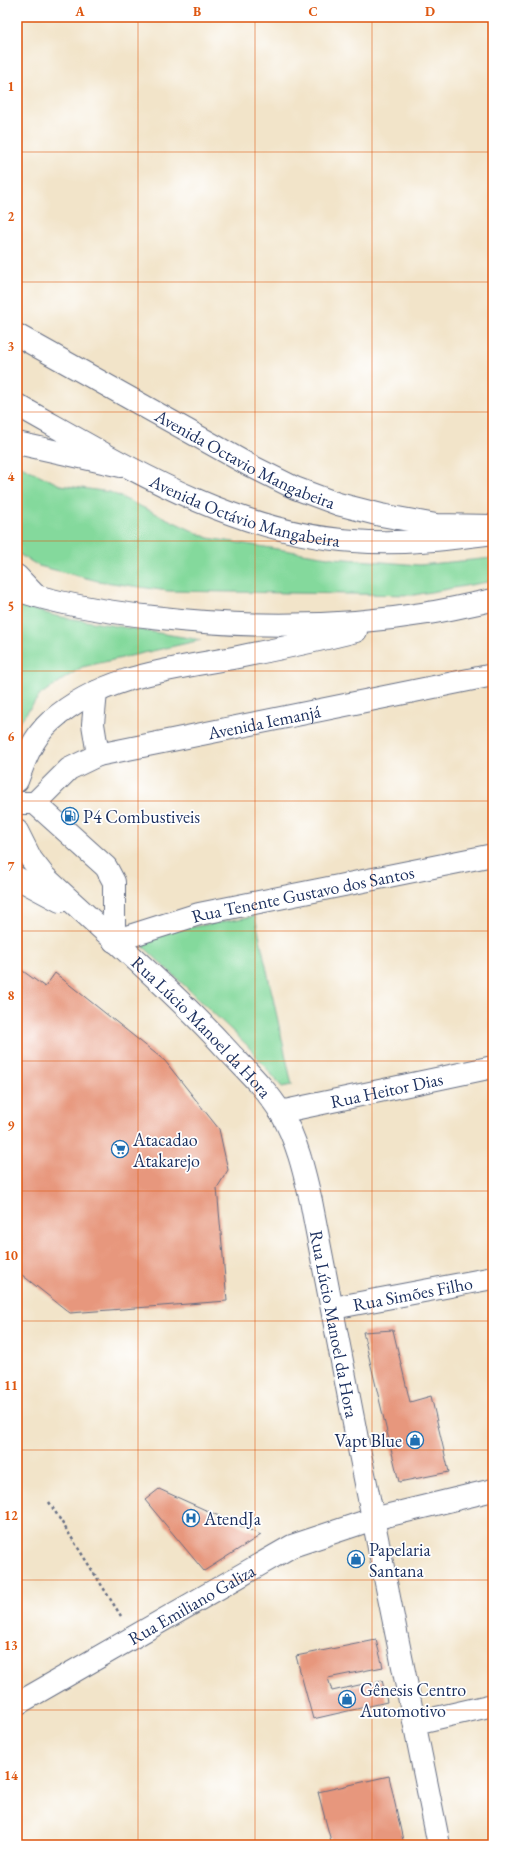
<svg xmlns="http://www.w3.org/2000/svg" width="510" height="1862" font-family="'EB Garamond',serif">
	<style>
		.green { fill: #84d99c; stroke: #50847d }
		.building { fill: #e7977d }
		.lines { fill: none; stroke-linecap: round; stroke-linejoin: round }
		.minor-casing { stroke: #666e83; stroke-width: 24 }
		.major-casing { stroke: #666e83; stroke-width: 24 }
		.path { stroke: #666e83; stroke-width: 2.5; stroke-dasharray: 3 3; stroke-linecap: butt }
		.minor { stroke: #fff; stroke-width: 22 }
		.major { stroke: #fff; stroke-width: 22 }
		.grid { fill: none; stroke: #de5710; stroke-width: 1; stroke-opacity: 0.55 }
		.labels { text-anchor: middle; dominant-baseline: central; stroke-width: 3.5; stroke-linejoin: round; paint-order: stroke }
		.street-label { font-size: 18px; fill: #1b2f5e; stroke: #fff }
		.poi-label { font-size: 18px; fill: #1b2f5e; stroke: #fff; text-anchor: start }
		.neatline { fill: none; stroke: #de5710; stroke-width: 1.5 }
		.grid-label { font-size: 13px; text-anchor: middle; font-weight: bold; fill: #de5710 }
	</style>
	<rect width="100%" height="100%" fill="#fff"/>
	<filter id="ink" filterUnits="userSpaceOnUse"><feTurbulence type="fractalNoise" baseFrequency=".025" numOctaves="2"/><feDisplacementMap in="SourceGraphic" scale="8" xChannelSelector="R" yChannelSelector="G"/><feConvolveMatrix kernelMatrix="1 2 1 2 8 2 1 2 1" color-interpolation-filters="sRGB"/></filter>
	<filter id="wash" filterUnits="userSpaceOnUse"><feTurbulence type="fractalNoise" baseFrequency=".012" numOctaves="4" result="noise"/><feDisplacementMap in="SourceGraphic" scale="16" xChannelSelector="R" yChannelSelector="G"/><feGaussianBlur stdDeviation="0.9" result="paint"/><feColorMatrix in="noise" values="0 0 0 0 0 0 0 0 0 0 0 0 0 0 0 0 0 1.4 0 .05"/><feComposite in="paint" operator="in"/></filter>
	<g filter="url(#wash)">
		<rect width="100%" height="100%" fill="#f2e4c9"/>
		<!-- green -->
		<path class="green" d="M17 464 60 485 110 492 208 538 334 558 419 565 493 558V581L414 595 168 591 98 581 39 566 17 553Z
			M17 605 56 616 201 640 82 667 41 694 17 725Z
			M255 916 292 1085 282 1087 247 1045 145 948 142 939 158 933Z"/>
		<g id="blocks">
			<!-- building -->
			<path class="building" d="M20 969 45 987 55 973 165 1061 219 1129 228 1170 217 1188 227 1301 70 1313 17 1271V972Z
				M393 1330 410 1402 431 1396 449 1472 399 1482 363 1332Z
				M159 1489 261 1535 204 1571 145 1500Z
				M376 1640 383 1667 328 1678 332 1691 382 1680 387 1702 313 1719 296 1656Z
				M389 1776 404 1845H332L318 1792Z"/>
		</g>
	</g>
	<g filter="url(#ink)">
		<use href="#blocks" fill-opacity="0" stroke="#666e83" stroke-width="1"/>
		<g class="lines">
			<!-- minor casing -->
			<g class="minor-casing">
				<g id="minor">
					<path id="s1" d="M17 335 249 465 295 488 338 504 381 515 436 525 493 526"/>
					<path d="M17 443 121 466"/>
					<path d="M17 576 36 596"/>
					<path id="s2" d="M96 692 93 724 98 755 493 675"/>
					<path d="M17 803H35L106 867 114 882V941"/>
					<path d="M35 803 69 769 98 755"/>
					<path id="s3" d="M17 831 31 859 45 877C107 935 173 990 230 1053 247 1071 267 1090 281 1113 297 1140 304 1171 311 1201L358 1444 439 1845"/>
					<path d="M17 878 60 901"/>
					<path id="s4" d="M114 941 199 914 493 855"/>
					<path id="s5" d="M280 1112 493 1067"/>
					<path id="s6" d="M333 1308 493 1278"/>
					<path id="s7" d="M17 1704 292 1546 373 1519 493 1490"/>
					<path d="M415 1723 493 1705"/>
				</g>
			</g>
			<!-- major casing -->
			<g class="major-casing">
				<g id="major">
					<path id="s8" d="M17 405C123 464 230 533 354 541 401 545 447 539 493 533"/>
					<path d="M17 590C61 605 107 612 153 617 244 628 337 628 428 613 450 610 471 604 493 600"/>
					<path d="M17 781C25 759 33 737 51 721 103 675 173 669 238 657 278 649 317 641 356 631"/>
				</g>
			</g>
			<!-- path -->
			<path class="path" d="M49 1502 121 1616"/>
			<!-- minor -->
			<use href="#minor" class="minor"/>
			<!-- major -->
			<use href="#major" class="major"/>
		</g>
	</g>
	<!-- grid -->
	<path class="grid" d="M138 17V1845M255 17V1845M372 17V1845M17 152H493M17 282H493M17 412H493M17 541H493M17 671H493M17 801H493M17 931H493M17 1061H493M17 1191H493M17 1321H493M17 1450H493M17 1580H493M17 1710H493"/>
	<!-- icons -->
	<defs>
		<g id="fuel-ring" transform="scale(0.9)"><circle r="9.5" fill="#fff" stroke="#1f6fb2" stroke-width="1.5"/><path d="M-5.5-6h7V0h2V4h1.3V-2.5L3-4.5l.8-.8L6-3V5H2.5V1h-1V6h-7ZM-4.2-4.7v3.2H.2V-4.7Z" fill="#1f6fb2"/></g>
		<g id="supermarket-ring" transform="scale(0.9)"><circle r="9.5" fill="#fff" stroke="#1f6fb2" stroke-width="1.5"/><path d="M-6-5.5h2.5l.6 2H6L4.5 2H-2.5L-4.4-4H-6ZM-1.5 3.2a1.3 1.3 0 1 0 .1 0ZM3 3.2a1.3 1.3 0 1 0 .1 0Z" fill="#1f6fb2"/></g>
		<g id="shop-ring" transform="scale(0.9)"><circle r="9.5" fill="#fff" stroke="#1f6fb2" stroke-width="1.5"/><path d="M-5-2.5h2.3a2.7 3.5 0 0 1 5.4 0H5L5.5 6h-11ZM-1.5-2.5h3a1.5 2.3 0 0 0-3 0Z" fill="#1f6fb2"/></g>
		<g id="hospital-ring" transform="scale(0.9)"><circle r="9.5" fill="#fff" stroke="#1f6fb2" stroke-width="1.5"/><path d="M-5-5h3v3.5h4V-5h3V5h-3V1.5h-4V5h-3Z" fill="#1f6fb2"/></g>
	</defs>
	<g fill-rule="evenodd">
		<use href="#fuel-ring" x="70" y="816"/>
		<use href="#supermarket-ring" x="120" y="1149"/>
		<use href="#shop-ring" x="415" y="1440"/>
		<use href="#hospital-ring" x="191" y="1518"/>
		<use href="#shop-ring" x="356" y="1559"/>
		<use href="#shop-ring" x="347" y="1699"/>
	</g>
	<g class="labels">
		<!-- street labels -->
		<g class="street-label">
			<text stroke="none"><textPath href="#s1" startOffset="260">Avenida Octavio Mangabeira</textPath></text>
			<text stroke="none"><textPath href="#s8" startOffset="253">Avenida Octávio Mangabeira</textPath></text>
			<text stroke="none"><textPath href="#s2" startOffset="233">Avenida Iemanjá</textPath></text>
			<text stroke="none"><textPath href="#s4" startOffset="195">Rua Tenente Gustavo dos Santos</textPath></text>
			<text stroke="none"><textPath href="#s3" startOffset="271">Rua Lúcio Manoel da Hora</textPath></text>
			<text stroke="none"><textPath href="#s5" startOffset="109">Rua Heitor Dias</textPath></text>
			<text stroke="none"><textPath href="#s6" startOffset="81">Rua Simões Filho</textPath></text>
			<text stroke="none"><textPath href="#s3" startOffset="607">Rua Lúcio Manoel da Hora</textPath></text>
			<text stroke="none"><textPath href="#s7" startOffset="201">Rua Emiliano Galiza</textPath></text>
		</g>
		<!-- poi labels -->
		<g class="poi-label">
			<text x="83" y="816">P4 Combustiveis</text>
			<text x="133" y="1139">Atacadao<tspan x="133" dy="21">Atakarejo</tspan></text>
			<text x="402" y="1440" text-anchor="end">Vapt Blue</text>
			<text x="204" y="1518">AtendJa</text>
			<text x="369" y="1549">Papelaria<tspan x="369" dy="21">Santana</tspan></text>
			<text x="360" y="1689">Gênesis Centro<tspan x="360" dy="21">Automotivo</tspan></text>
		</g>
	</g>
	<!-- margin -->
	<rect width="510" height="1862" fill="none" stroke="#fff" stroke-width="44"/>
	<rect x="22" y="22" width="466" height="1818" class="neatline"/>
	<g class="grid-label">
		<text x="80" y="16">A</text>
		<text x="197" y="16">B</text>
		<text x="313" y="16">C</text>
		<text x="430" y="16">D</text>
		<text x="11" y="91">1</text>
		<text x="11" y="221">2</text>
		<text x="11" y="351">3</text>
		<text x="11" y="481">4</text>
		<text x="11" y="611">5</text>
		<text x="11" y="741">6</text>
		<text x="11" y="871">7</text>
		<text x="11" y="1000">8</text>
		<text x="11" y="1130">9</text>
		<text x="11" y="1260">10</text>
		<text x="11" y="1390">11</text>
		<text x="11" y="1520">12</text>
		<text x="11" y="1650">13</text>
		<text x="11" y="1780">14</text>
	</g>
</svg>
